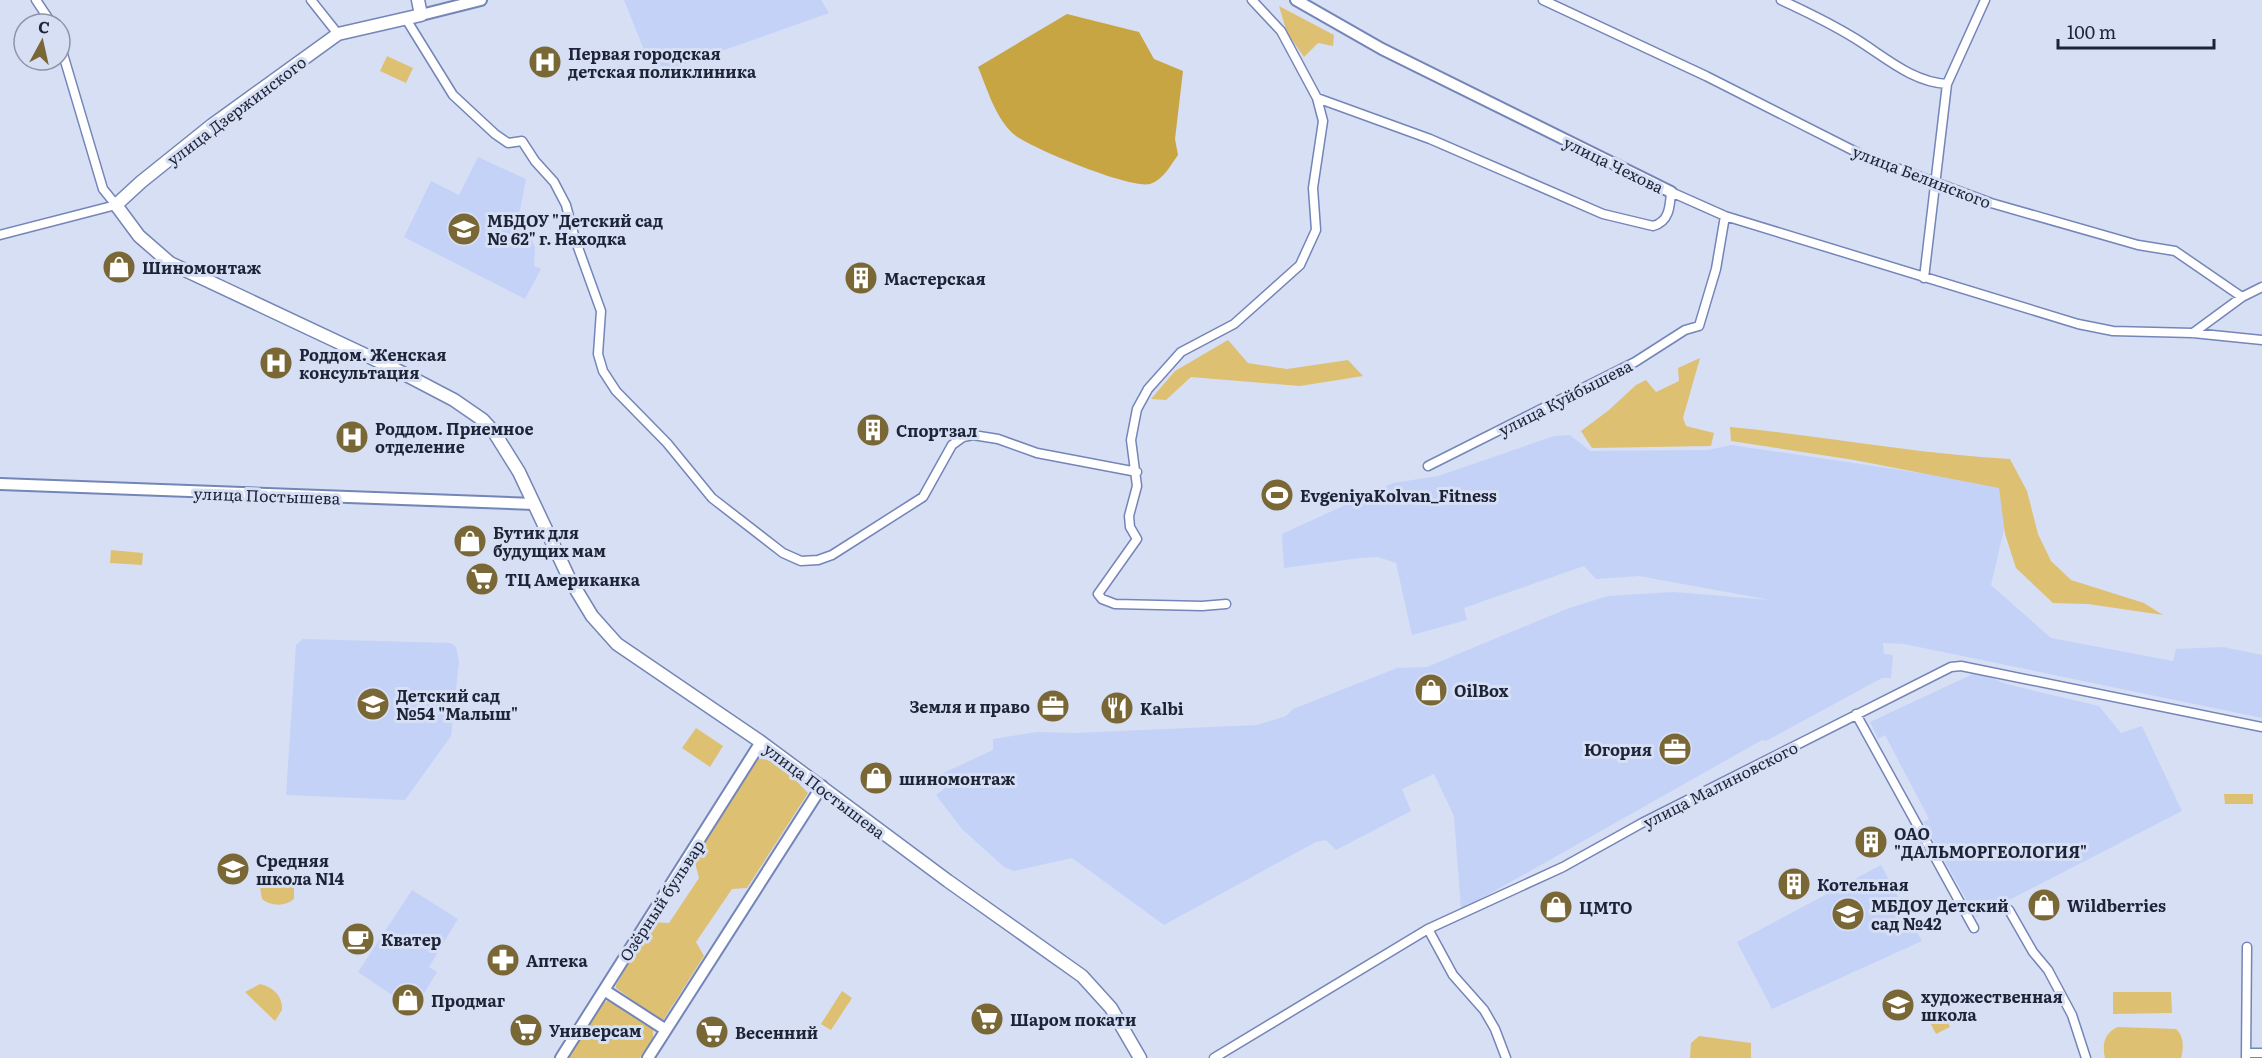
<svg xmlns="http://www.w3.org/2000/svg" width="2262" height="1058" font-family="Literata,serif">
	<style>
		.built { fill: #c5d2f7 }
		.green { fill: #dec072 }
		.forest { fill: #c7a543 }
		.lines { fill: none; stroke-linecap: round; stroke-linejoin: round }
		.minor-casing { stroke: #7485b7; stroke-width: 11 }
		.tertiary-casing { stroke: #7485b7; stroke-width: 14 }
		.secondary-casing { stroke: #7485b7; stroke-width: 15 }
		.minor { stroke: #fff; stroke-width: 8 }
		.tertiary { stroke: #fff; stroke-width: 10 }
		.secondary { stroke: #fff; stroke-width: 12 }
		.labels { text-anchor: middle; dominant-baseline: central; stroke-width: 6; stroke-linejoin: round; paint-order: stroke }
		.poi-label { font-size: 16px; font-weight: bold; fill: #1d2438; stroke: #d7dff5; text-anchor: start }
		.street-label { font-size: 16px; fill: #1d2438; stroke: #d7dff5 }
	</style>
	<rect width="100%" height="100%" fill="#d7dff5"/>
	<!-- built -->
	<path class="built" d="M624 0H821L829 13 654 75Z
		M478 157 526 179 517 226 532 240 535 248 534 266 541 269 525 299 404 237 431 181 459 195Z
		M1570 435 1590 451 1708 450 1732 445 2014 487 1991 585 2051 638 2173 661 2176 649 2223 647 2262 655V718L1904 644 1883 643 1884 654 1893 655 1891 678H1882L1766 741 1762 740 1461 910 1454 816 1434 774 1402 789 1411 811 1336 850 1326 840 1316 842 1164 925 1072 858 1014 871 1004 867 962 829 936 795 944 789 941 774 993 750V739L1037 732 1075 733 1257 725 1286 716 1293 709 1397 668 1427 667 1569 608 1608 596 1674 592 1771 600 1639 576 1596 579 1584 566 1464 608 1467 620 1412 635 1396 563 1378 557 1360 558 1284 568 1282 534 1393 483 1438 476 1554 436Z
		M303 639 451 643 456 647 459 662 451 736 405 800 286 795 296 645Z
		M1975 673 1984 674 2006 684 2099 706 2121 733 2142 726 2182 811 1976 917 1923 822 1929 819 1885 735 1878 739 1870 722Z
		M1881 865 1922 941 1772 1009 1737 942Z
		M412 890 458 919 429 967 437 972 420 1000 401 987 395 997 358 972Z"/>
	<!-- green -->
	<path class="green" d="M1279 6 1334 35 1333 46 1318 43 1304 57 1287 33Z
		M387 56 413 68 406 83 380 71Z
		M1228 340 1248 363 1287 369 1348 360 1363 376 1300 386 1191 377 1166 400 1151 399 1175 371Z
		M1700 358 1683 418 1686 426 1714 433 1711 446 1592 448 1581 431 1609 410 1636 385 1646 380 1656 392 1679 381 1678 368Z
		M1730 427C1824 436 1916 454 2010 459L2027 491 2038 534 2051 561 2071 580 2144 603 2163 615 2088 604 2053 603 2016 568 2005 534 1999 488 1854 460 1731 441Z
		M111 550 143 553 142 565 110 563Z
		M696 728 723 746 710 767 682 748Z
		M758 759C777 757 797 782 808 793L747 888 732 889 696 942 704 956 662 1022 616 988V985L652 922 669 923 699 878 693 855Z
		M2224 794H2253V804H2225Z
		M268 880H287L294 885V899C285 907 271 906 262 899L260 887Z
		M260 984C273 987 283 996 282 1010L275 1021 245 992Z
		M842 991 852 998 831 1030 821 1024Z
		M2113 992H2171L2172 1013 2113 1014Z
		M609 1000 653 1027V1038L640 1058H567L601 1004Z
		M1941 1009 1950 1027 1936 1034 1927 1017Z
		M2118 1027 2176 1029C2184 1036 2184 1048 2181 1058H2105C2102 1044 2104 1033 2118 1027Z
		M1699 1036 1751 1043V1058H1690L1691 1043Z"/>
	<!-- forest -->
	<path class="forest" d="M1067 14 1139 32 1154 59 1183 71 1175 139 1178 155C1170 166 1163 180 1150 184 1130 189 1034 149 1016 136 996 121 987 88 978 67Z"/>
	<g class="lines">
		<!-- minor casing -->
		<g class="minor-casing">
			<path id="minor" d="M36 0 52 24
				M311 0 338 34
				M1543 0 1706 76 1864 156 1991 203 2138 245 2175 251 2242 297
				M1781 0C1807 12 1832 24 1856 39 1885 57 1912 82 1947 84
				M406 19 453 95 495 134 508 143 522 141 535 161 554 182 566 205 575 239 601 311 598 354 603 371 616 391 667 443 712 498 783 553 801 561 818 560 832 555 923 497 952 445 963 437 973 435 998 439 1037 453 1137 472
				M1317 98 1430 139 1603 214 1653 226C1669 222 1670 207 1671 192L1725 216 2078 324 2113 331 2193 333 2262 340
				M0 235 116 205 103 189 60 44
				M1924 278 1947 84 1985 0
				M2193 333 2242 297 2262 287
				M1428 466 1635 362 1685 330 1699 326 1716 269 1725 216
				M1226 604 1202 606 1115 604 1102 599 1098 594 1137 539 1130 527 1129 516 1137 486 1131 440 1137 409 1148 389 1181 352 1234 324 1300 265 1316 230 1313 188 1323 121 1317 98 1281 31 1252 0
				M1856 714 1974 928
				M2009 910 2033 952 2048 970 2072 1015 2086 1058
				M1428 929 1453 975 1484 1010 1495 1029 1506 1058
				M2246 1053H2262
				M1214 1058 1428 929 1563 867 1642 823 1951 667 1961 666 2262 727
				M2246 1058 2247 947"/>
		</g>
		<!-- tertiary casing -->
		<g class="tertiary-casing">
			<path id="tertiary" d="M1296 0 1382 49 1671 192
				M421 15 481 0
				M0 484 534 504
				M604 990 666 1030
				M561 1058 761 742
				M648 1058 822 786"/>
		</g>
		<!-- secondary casing -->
		<g class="secondary-casing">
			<path id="secondary" d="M418 0 421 15 338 34 212 125 141 182 116 205 139 236 170 263 391 367 454 400 483 420 494 432 519 472 569 578 592 616 617 644 761 742 948 881 1082 976 1111 1008 1140 1058"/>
		</g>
		<!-- minor -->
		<use href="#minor" class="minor"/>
		<!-- tertiary -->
		<use href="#tertiary" class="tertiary"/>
		<!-- secondary -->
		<use href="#secondary" class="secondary"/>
	</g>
	<!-- icons -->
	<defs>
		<g id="hospital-disc" transform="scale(1.725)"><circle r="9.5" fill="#796735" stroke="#d7dff5"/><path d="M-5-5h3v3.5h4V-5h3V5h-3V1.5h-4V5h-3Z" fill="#fff"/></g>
		<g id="school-disc" transform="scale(1.725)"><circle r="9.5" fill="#796735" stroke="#d7dff5"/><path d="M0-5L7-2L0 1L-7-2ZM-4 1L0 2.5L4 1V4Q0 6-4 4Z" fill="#fff"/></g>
		<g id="shop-disc" transform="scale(1.725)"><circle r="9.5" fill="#796735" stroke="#d7dff5"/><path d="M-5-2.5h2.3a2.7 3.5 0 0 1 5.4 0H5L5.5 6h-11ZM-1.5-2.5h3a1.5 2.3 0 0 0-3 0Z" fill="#fff"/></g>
		<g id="building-disc" transform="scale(1.725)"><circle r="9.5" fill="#796735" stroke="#d7dff5"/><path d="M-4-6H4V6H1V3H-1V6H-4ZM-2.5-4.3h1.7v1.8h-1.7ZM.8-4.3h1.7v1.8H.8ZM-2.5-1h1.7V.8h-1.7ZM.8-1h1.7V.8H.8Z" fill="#fff"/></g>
		<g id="stadium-disc" transform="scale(1.725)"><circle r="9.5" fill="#796735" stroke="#d7dff5"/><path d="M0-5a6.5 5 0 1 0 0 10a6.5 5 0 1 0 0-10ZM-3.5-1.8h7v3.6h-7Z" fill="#fff"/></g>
		<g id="supermarket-disc" transform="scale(1.725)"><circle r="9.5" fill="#796735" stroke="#d7dff5"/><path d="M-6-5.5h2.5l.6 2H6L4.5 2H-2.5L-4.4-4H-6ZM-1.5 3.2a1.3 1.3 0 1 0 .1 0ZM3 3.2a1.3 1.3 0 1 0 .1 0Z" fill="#fff"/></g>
		<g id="office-disc" transform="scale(1.725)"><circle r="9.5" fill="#796735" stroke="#d7dff5"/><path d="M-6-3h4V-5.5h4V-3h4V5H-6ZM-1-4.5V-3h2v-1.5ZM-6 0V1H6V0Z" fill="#fff"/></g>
		<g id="restaurant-disc" transform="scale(1.725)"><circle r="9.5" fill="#796735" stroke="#d7dff5"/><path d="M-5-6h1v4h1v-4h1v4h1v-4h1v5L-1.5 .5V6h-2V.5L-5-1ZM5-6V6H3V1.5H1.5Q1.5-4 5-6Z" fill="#fff"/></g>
		<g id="cafe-disc" transform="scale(1.725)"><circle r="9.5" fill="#796735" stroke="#d7dff5"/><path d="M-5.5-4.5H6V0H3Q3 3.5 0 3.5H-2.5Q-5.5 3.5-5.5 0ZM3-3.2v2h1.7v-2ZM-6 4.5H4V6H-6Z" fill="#fff"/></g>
		<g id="pharmacy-disc" transform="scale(1.725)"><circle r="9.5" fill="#796735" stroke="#d7dff5"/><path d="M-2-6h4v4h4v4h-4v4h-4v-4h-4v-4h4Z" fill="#fff"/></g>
	</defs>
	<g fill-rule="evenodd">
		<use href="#hospital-disc" x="545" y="62"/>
		<use href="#school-disc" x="464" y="229"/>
		<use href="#shop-disc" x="119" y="267"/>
		<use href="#building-disc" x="861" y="278"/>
		<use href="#hospital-disc" x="276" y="363"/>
		<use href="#building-disc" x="873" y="430"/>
		<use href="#hospital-disc" x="352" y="437"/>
		<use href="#stadium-disc" x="1277" y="495"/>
		<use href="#shop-disc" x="470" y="541"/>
		<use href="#supermarket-disc" x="482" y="579"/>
		<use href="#shop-disc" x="1431" y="690"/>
		<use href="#school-disc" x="373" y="704"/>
		<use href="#office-disc" x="1053" y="706"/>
		<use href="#restaurant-disc" x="1117" y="708"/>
		<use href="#office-disc" x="1675" y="749"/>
		<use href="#shop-disc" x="876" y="778"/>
		<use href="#building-disc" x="1871" y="842"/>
		<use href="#school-disc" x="233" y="869"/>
		<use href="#building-disc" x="1794" y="884"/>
		<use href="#shop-disc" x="2044" y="905"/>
		<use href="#shop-disc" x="1556" y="907"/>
		<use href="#school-disc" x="1848" y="914"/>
		<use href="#cafe-disc" x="358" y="939"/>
		<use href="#pharmacy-disc" x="503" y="960"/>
		<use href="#shop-disc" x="408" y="1000"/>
		<use href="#school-disc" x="1898" y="1005"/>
		<use href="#supermarket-disc" x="987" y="1019"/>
		<use href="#supermarket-disc" x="526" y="1030"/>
		<use href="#supermarket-disc" x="712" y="1032"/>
	</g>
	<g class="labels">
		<!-- poi labels -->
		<g class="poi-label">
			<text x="568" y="53">Первая городская<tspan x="568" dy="18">детская поликлиника</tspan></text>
			<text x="487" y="220">МБДОУ "Детский сад<tspan x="487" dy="18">№ 62" г. Находка</tspan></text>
			<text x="142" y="267">Шиномонтаж</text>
			<text x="884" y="278">Мастерская</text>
			<text x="299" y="354">Роддом. Женская<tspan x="299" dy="18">консультация</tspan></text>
			<text x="375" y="428">Роддом. Приемное<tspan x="375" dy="18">отделение</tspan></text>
			<text x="896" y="430">Спортзал</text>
			<text x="1300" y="495">EvgeniyaKolvan_Fitness</text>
			<text x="493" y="532">Бутик для<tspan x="493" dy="18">будущих мам</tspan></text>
			<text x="505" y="579">ТЦ Американка</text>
			<text x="1454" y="690">OilBox</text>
			<text x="396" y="695">Детский сад<tspan x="396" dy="18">№54 "Малыш"</tspan></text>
			<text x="1030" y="706" text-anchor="end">Земля и право</text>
			<text x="1140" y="708">Kalbi</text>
			<text x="1652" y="749" text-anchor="end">Югория</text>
			<text x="899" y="778">шиномонтаж</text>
			<text x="1894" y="833">ОАО<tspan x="1894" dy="18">"ДАЛЬМОРГЕОЛОГИЯ"</tspan></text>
			<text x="256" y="860">Средняя<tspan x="256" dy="18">школа N14</tspan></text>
			<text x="1817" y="884">Котельная</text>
			<text x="1871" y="905">МБДОУ Детский<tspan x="1871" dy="18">сад №42</tspan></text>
			<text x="2067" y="905">Wildberries</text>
			<text x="1579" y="907">ЦМТО</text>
			<text x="381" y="939">Кватер</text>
			<text x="526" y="960">Аптека</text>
			<text x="1921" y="996">художественная<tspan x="1921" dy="18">школа</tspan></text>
			<text x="431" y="1000">Продмаг</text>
			<text x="1010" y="1019">Шаром покати</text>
			<text x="549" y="1030">Универсам</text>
			<text x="735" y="1032">Весенний</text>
		</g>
		<!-- street labels -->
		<g class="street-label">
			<text transform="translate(236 110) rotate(-37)">улица Дзержинского</text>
			<text transform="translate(1614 164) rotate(26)">улица Чехова</text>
			<text transform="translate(1922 176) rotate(21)">улица Белинского</text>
			<text transform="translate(1565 397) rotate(-27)">улица Куйбышева</text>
			<text transform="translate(267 495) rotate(2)">улица Постышева</text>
			<text transform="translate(1720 784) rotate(-27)">улица Малиновского</text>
			<text transform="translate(825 790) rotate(37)">улица Постышева</text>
			<text transform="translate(661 900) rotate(-57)">Озёрный бульвар</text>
		</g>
	</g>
	<!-- north arrow -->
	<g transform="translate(42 42) rotate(8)"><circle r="28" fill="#d7dff5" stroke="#8d94a9" stroke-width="1.5"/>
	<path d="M0-4.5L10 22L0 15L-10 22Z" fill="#796735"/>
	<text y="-9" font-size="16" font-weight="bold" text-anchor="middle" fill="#1d2438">С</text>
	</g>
	<!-- scale -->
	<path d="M2058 39v9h156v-9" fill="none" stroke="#1d2438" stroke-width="3"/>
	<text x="2067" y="39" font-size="18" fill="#1d2438" stroke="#d7dff5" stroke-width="4.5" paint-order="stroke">100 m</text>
</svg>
